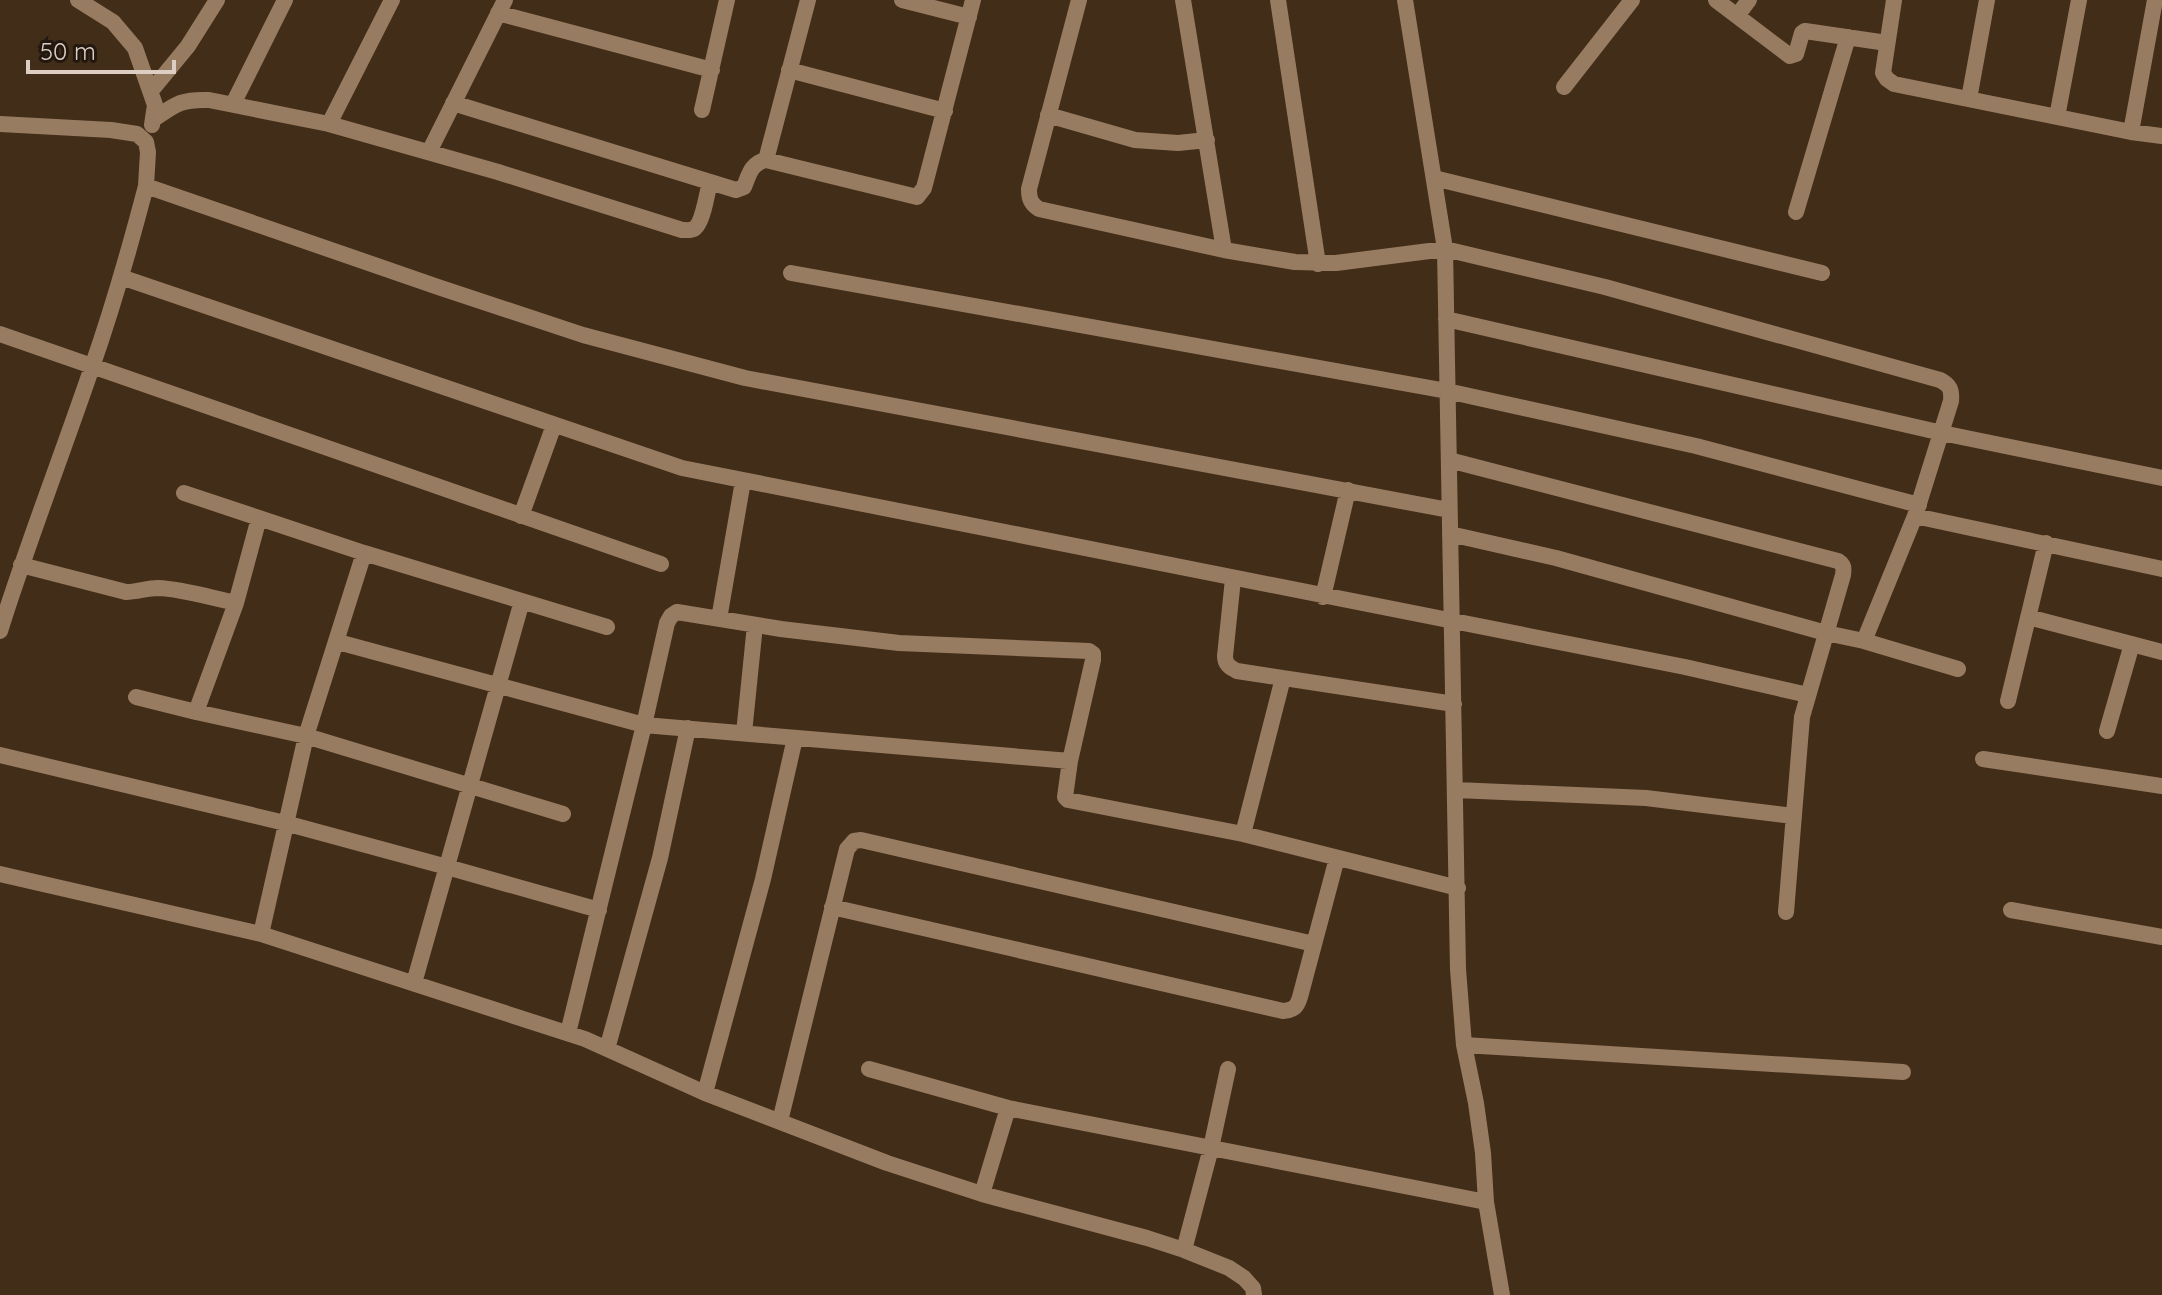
<svg xmlns="http://www.w3.org/2000/svg" width="2162" height="1295" font-family="Quicksand,sans-serif">
	<style>
		.lines { fill: none; stroke-linecap: round; stroke-linejoin: round }
		.minor { stroke: #987c61; stroke-width: 16 }
	</style>
	<rect width="100%" height="100%" fill="#422d19"/>
	<g class="lines">
		<!-- minor -->
		<path class="minor" d="M78 0 113 22 135 48 155 105 152 125
			M902 0 969 17
			M1079 0 1029 189C1029 199 1031 204 1039 209L1224 250 1295 262 1336 263 1445 249 1605 287 1940 380C1950 385 1952 390 1951 401L1915 516 1864 641 1826 633 1556 558 1450 534
			M1183 0 1224 250
			M1278 0 1318 264
			M1405 0 1445 249 1458 969 1464 1045 1476 1103 1483 1153 1486 1202 1502 1295
			M1716 0 1790 56 1796 54 1802 33 1805 31 1887 43
			M1894 0 1883 73 1887 79 1894 84 2131 132 2162 136
			M498 13 712 70
			M1737 16 1749 0
			M789 70 945 111
			M1564 87 1632 0
			M151 91 188 46 217 0
			M1969 99 1987 0
			M453 103 736 190 744 187C749 175 751 163 766 160L917 197 924 188 973 0
			M233 104 285 0
			M702 110 727 0
			M1048 115 1135 140 1178 143 1207 140
			M2057 117 2079 0
			M154 119C176 104 181 99 209 100L329 124 498 172 682 230C687 230 691 231 695 228 703 222 707 193 710 182
			M0 124 111 130 137 134 146 142 148 152 146 186
			M329 124 392 0
			M2131 132 2155 0
			M429 152 505 0
			M766 160 808 0
			M1434 178 1822 273
			M1796 212 1848 37
			M791 273 1447 391 1696 446 1919 505
			M121 277 682 468 1685 667 1808 695
			M1446 319 1942 433 2162 478
			M0 334 661 564
			M1449 460 1838 561C1844 565 1844 568 1843 575L1802 717 1786 912
			M184 493 364 553 607 627
			M521 516 554 425
			M1915 516 2162 569
			M21 565 126 592C137 592 147 588 158 588 184 589 211 598 236 603
			M1233 579 1225 656C1225 664 1229 667 1237 671L1454 704
			M1323 597 1348 490
			M2028 617 2162 652
			M719 619 743 481
			M0 631C28 542 62 455 92 367 113 307 130 247 146 186L438 287 583 335 745 378 1449 510
			M1864 641 1958 669
			M338 642 644 725 1070 761 1065 797 1068 800 1243 834 1458 888
			M136 697 196 712 306 736 563 814
			M2008 701 2046 543
			M196 712 236 603 259 518
			M2107 731 2132 644
			M744 733 755 625
			M0 755 285 823 447 867 599 910
			M1983 759 2162 786
			M1456 790 1646 798 1793 816
			M1243 834 1283 678
			M0 874 261 934 585 1039 705 1093 887 1163 982 1194 1147 1238 1184 1250 1229 1268 1244 1278 1253 1288 1254 1295
			M832 907 1283 1011C1294 1010 1297 1007 1300 997L1337 858
			M2011 910 2162 937
			M261 934 306 736 364 553
			M414 983 522 601
			M568 1033 644 725 667 623 671 616 677 612 781 629 899 643 1089 651 1093 654V660L1070 761
			M1464 1045 1903 1072
			M607 1049 660 858 688 728
			M869 1069 1008 1108
			M705 1093 763 879 795 738
			M780 1121 847 849 854 841 861 840 1314 944
			M982 1194 1008 1108 1486 1202
			M1184 1250 1211 1148 1228 1069"/>
	</g>
	<!-- scale -->
	<path d="M28 60v12h146v-12" fill="none" stroke="#dccec2" stroke-width="4"/>
	<text x="40" y="60" font-size="24" fill="#dccec2" stroke="#22180f" stroke-width="6" paint-order="stroke">50 m</text>
</svg>
